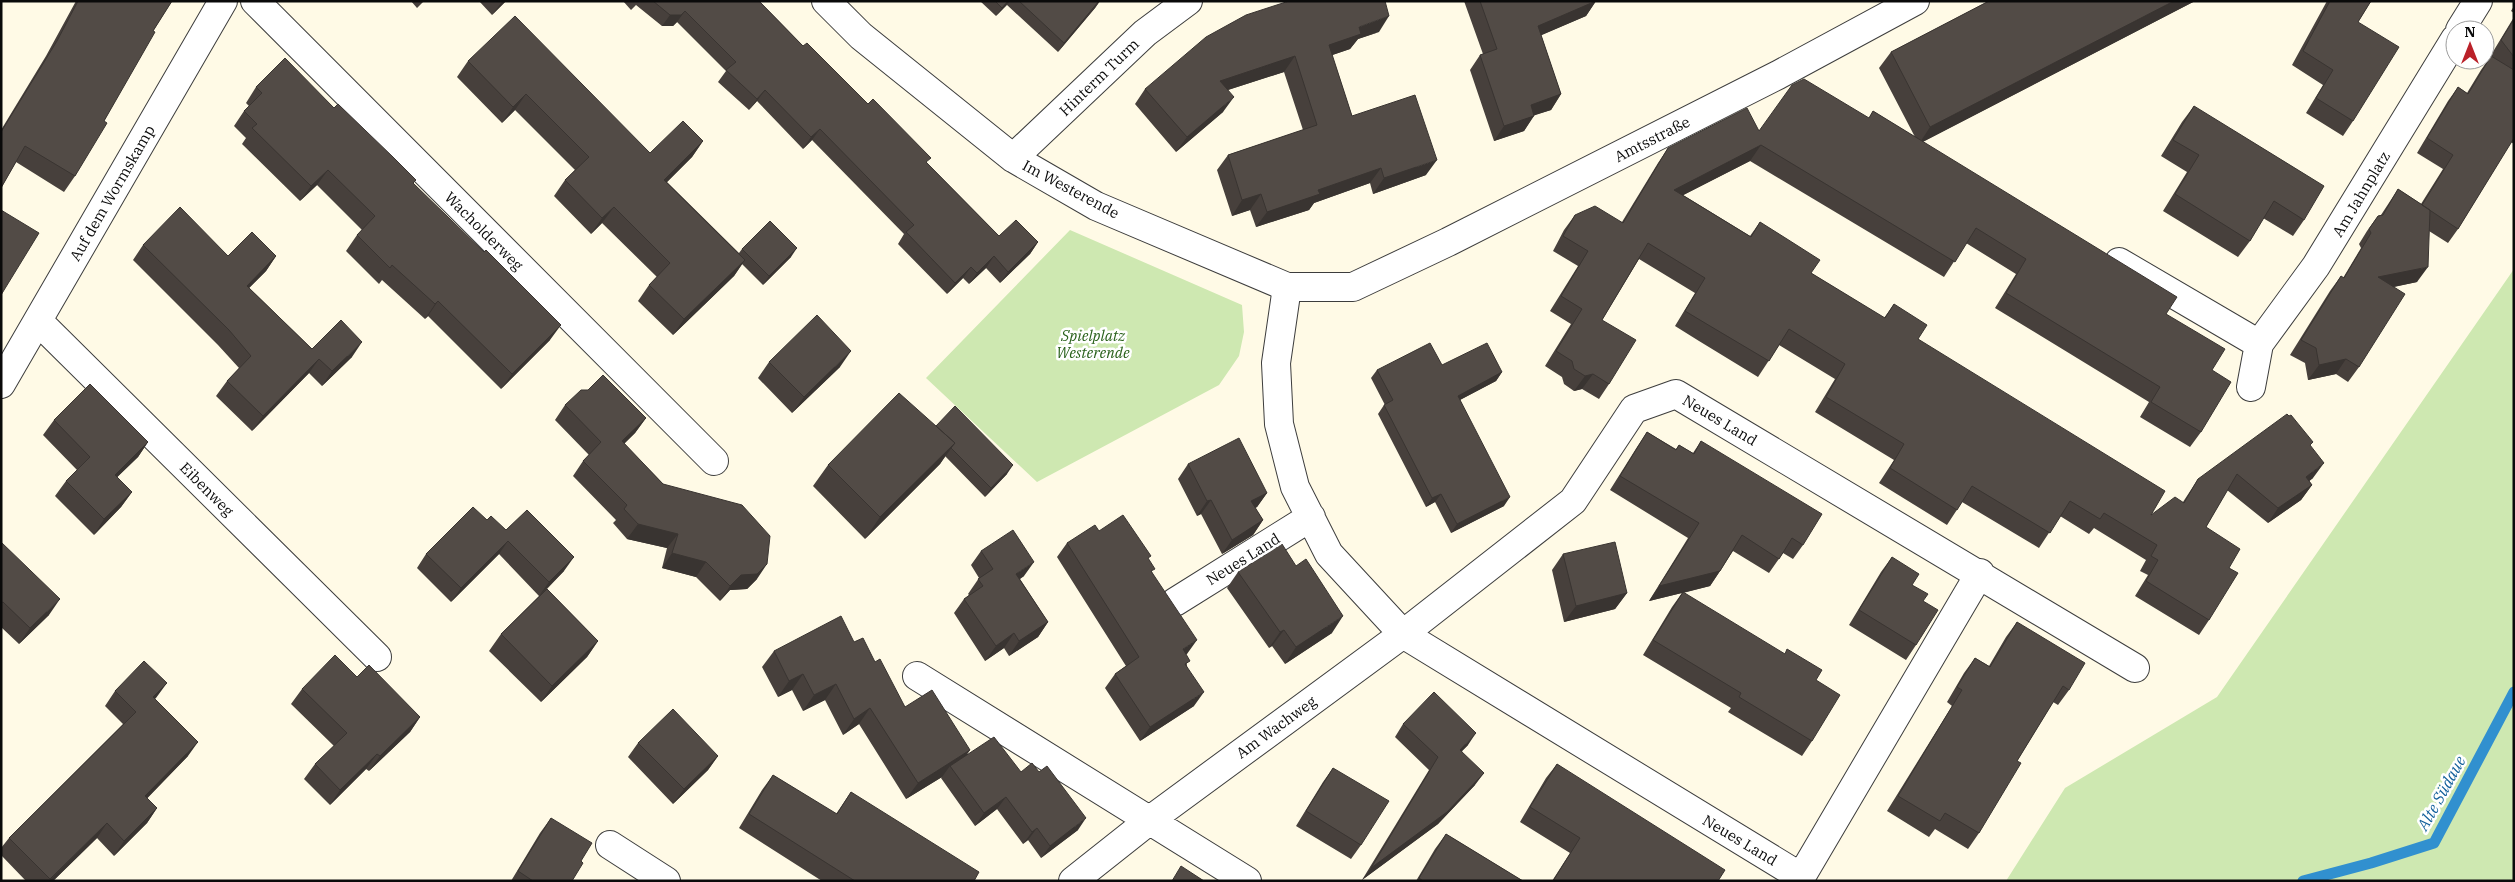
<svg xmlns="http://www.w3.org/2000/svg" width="2515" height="882" font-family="'IBM Plex Serif',serif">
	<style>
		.green { fill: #cee8b1 }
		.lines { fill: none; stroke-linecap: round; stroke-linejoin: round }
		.stream { stroke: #3190cf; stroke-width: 11 }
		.minor-casing { stroke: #3d3d3d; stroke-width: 30 }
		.minor { stroke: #fff; stroke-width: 28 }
		.wall { fill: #47403c }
		.shaded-wall { fill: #393431 }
		.building { fill: #524b46; stroke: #393431 }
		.labels { text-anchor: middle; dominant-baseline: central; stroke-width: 5; stroke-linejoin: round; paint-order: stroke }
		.street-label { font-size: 15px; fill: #0a0a0a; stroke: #fff }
		.park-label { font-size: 15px; font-style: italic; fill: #29611b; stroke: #fff }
		.water-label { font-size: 16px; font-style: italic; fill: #13609b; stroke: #fff }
	</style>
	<rect width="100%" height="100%" fill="#fffae6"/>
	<!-- green -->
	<path class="green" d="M1070 230 1242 305 1244 332 1239 356 1219 385 1037 482 926 378Z
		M2514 269V881H2006L2065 788 2217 697Z"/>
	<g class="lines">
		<!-- stream -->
		<path class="stream" d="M2303 881 2371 863 2434 843 2514 692"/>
		<!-- minor casing -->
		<g class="minor-casing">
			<path id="minor" d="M255 1 714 461
				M826 1 861 36 1013 158 1096 206 1287 287H1353L1448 242 1778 75 1915 1
				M2460 30 2478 1
				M1013 158 1145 33 1188 1
				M2119 262 2259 344 2316 266 2455 39
				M1287 287 1276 363 1279 424 1295 487 1329 554 1403 634 1801 877 1980 573
				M38 321 377 657
				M1 384 223 1
				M2251 387 2259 344
				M1175 602 1311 517
				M917 676 1247 881
				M610 845 666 881
				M1073 881 1150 820 1403 634 1573 501 1634 409 1676 394 2135 668"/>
		</g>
		<!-- minor -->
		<use href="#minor" class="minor"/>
	</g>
	<!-- wall -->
	<path class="wall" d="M76 1H172L153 31 104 121 75 176 64 192 16 162 1 188V130L46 56Z
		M411 1H424L417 8Z
		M479 1H506L492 15Z
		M623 1H759L803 46 927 163 999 236 1038 242 1030 254 1000 283 986 268 969 284 963 278 947 294 898 244 904 234 812 140 803 149 757 101 749 110 718 82 726 71 677 22 673 26H662L636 5 631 10Z
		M980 1H1100L1095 8 1058 52 1007 5 996 16Z
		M1464 1H1596L1586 16 1541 35 1561 94 1551 110 1534 115 1524 131 1494 141 1470 70 1480 55 1483 54Z
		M1989 1H2195L1922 142 2166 314 2212 370 2201 432 2190 447 2140 417 2149 402 1995 308 2016 274 1966 243 1944 277 1750 161 1683 195 1750 236 1760 222 1811 273 1884 318 1894 304 1918 339 2151 515 2183 502 2198 479 2310 446 2313 478 2309 481 2312 485 2301 500 2268 523 2227 490 2206 527 2229 568 2209 620 2199 635 2135 596 2148 575 2140 571 2146 560 2094 528 2089 534 2060 516 2039 548 1962 502 1947 525 1879 483 1894 460 1815 412 1835 379 1779 345 1758 377 1699 341 1675 326 1695 293 1639 259 1602 320 1609 384 1599 399 1582 389 1574 391 1564 384 1562 377 1545 366 1571 324 1550 311 1578 266 1553 251 1564 230 1575 215 1622 222 1658 163 1668 148 1759 131 1869 118 1873 111 1915 137 1879 68 1891 52Z
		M2327 1H2371L2358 22 2353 121 2343 136 2306 113 2323 85 2292 65Z
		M2514 6V13L2511 11Z
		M2514 17V144L2511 142 2458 229 2448 243 2429 231 2417 282 2394 287 2359 367 2348 382 2336 374 2308 380 2305 363 2290 355 2330 291 2341 276 2343 278 2361 248 2359 244 2367 231 2378 216 2381 215 2398 189 2421 204 2443 169 2417 153 2448 101 2458 87 2467 93 2481 70 2491 56 2492 57 2491 55Z
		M1379 32 1358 39 1350 49 1332 55 1352 116 1426 175 1373 194 1370 183 1314 203 1309 210 1256 227 1250 210 1232 216 1217 170 1228 155 1303 130 1284 72 1228 90 1223 112 1176 152 1135 104 1145 89Z
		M468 61 650 153 703 141 692 157 667 182 739 253 742 249 791 257 763 285 742 264 734 276 673 335 638 301 649 285 657 277 602 223 591 234 554 196 565 180 575 170 515 110 502 123 457 77Z
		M256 87 334 108 413 183 550 340 501 389 428 316 425 319 382 280 379 284 346 251 357 235 362 230 317 185 300 201 242 144 246 138 234 126 244 111 249 106 246 103Z
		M2194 106 2304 220 2293 236 2263 218 2250 241 2238 257 2163 211 2187 172 2161 156 2182 122Z
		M143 245 228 256H276L266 271 249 288 312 349 352 357 322 386 309 373 252 431 216 396 227 381 239 368 218 345 133 260Z
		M769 362 840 367 792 413 758 378Z
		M1442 365 1502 372 1496 381 1460 400 1504 506 1451 533 1435 502 1426 507 1378 414 1384 405H1385L1371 378 1377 370Z
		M565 405 646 418 635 433 624 444 757 579 747 589 730 590 720 601 696 577 662 568 667 548 627 539 613 523 616 520 573 476 583 461 589 455 555 420Z
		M54 420 148 442 138 457 117 477 132 492 121 507 94 535 55 496 66 481 77 470 43 435Z
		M936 426 1007 474 985 497 945 456 940 464 865 539 813 486 828 465Z
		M1647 432 1676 449 1679 445 1693 453 1701 441 1803 545 1793 559 1783 553 1769 573 1733 551 1720 571 1710 586 1683 593 1816 680 1812 741 1802 756 1728 712 1731 708 1643 655 1672 607 1682 593 1649 601 1688 538 1610 490 1637 447Z
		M1188 464 1267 493 1257 507 1255 508 1263 520 1253 535 1222 554 1201 514 1197 516 1178 479Z
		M487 520 506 530 564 571 547 589 598 641 587 657 541 702 489 651 501 634 539 596 499 554 451 602 417 568 426 554Z
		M1099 531 1148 559 1152 572 1186 654 1187 666 1194 706 1140 741 1105 688 1115 674 1126 666 1057 557 1067 543Z
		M1 542 49 615 19 644 1 627Z
		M981 551 1024 576 1020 579 1048 622 1038 637 1009 656 1004 648 985 661 954 613 964 599 969 595 968 594 979 578 971 565Z
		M1563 554 1627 593 1615 609 1564 622 1552 570Z
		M1892 557 1923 601 1916 645 1906 660 1849 625 1881 572Z
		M1238 572 1332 633 1285 664 1272 646 1269 648 1227 588Z
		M2017 622 2069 690 2058 705 2053 702 2017 761 1979 833 1968 849 1935 829 1929 837 1887 811 1952 706 1947 702 1964 673 1975 658 1989 666 2006 637Z
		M854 642 875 662 905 707 970 750 967 754 1021 772 1078 830 1041 858 1028 840 1023 844 997 809 975 826 941 778 942 777 906 799 859 724 843 735 825 700 803 711 792 690 778 697 762 667 774 651Z
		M357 677 420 717 410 732 369 771 366 769 330 805 304 779 315 764 334 746 291 704 302 689Z
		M115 691 155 699 188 756 147 798 157 808 147 823 114 856 97 838 53 881H26L1 855V848L9 838 123 724 105 706Z
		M1403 724 1468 745 1462 751 1475 785 1438 824 1362 880 1429 770 1395 737Z
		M638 743 718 756 708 770 673 804 628 757Z
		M1557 764 1718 881H1552L1570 853 1520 822 1546 778Z
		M1333 768 1361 845 1351 859 1296 826 1323 782Z
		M773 775 836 814 851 792 974 881H822L739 828 762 790Z
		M551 818 581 861 572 881H511L540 833Z
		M1446 834 1523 881H1416L1435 849Z"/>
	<!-- shaded-wall -->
	<path class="shaded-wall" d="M503 1H506L492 15 501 3Z
		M1008 1H1010L996 16 1002 8Z
		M1100 1 1095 8 1058 52 1064 43Z
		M1596 1 1586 16 1528 41 1538 26Z
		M2174 1H2195L1919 144 1930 127Z
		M685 11 677 22 673 26H662L670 15Z
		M1389 16 1379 32 1358 39 1350 49 1318 60 1329 45 1359 27Z
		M1295 56 1284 72 1209 96 1220 81Z
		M765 90 757 101 749 110 757 99Z
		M526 94 515 110 502 123 513 107Z
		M1561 94 1551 110 1520 120 1531 105Z
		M1234 97 1223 112 1176 152 1187 137Z
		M1534 116 1524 131 1494 141 1504 126Z
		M820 129 812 140 803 149 811 137Z
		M703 141 692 157 653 196 664 180Z
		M1761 145 1750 161 1664 205 1674 190Z
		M1437 160 1426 175 1373 194 1384 178Z
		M1381 168 1370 183 1314 203 1309 210 1256 227 1267 212 1318 190Z
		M328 170 317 185 300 201 311 186Z
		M1261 194 1250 210 1232 216 1242 200Z
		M614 207 602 223 591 234 602 218Z
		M1038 242 1030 254 1000 283 1008 272Z
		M797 248 791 257 763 285 769 276Z
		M276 256 266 271 237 300 247 286Z
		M994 256 986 268 969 284 977 273Z
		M745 260 734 276 673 335 684 319Z
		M971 267 963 278 947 294 955 283Z
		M2428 267 2417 282 2368 292 2378 277Z
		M438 301 428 316 425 319 435 304Z
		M561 325 550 340 501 389 512 374Z
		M362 342 352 357 322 386 332 371Z
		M851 351 840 367 792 413 804 397Z
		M319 359 309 373 252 431 263 416Z
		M2346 359 2336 374 2308 380 2319 365Z
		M1502 372 1496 381 1452 404 1458 396Z
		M1593 374 1582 389 1574 391 1585 376Z
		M646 418 635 433 611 456 622 441Z
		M148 442 138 457 104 490 115 475Z
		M955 443 940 464 865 539 880 517Z
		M2324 463 2313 478 2296 492 2306 477Z
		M1013 465 1007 474 985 497 991 488Z
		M2312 485 2301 500 2268 523 2278 508Z
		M132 492 121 507 94 535 104 519Z
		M1267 493 1257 507 1241 515 1251 501Z
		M1441 494 1435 502 1426 507 1432 498Z
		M1510 497 1504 506 1451 533 1457 524Z
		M1211 500 1201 514 1197 516 1207 501Z
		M1263 520 1253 535 1222 554 1232 540Z
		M638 524 678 534 667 548 627 539Z
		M508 541 499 554 451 602 461 588Z
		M672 553 706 562 696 577 662 568Z
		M574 557 564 571 539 596 549 582Z
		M1034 562 1024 576 1006 588 1016 574Z
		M767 564 757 579 747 589 730 590 720 601 730 586 741 575Z
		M1720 571 1710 586 1649 601 1659 586Z
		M1627 593 1615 609 1564 622 1576 606Z
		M60 599 49 615 19 644 30 628Z
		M1343 616 1332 633 1285 664 1296 647Z
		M1048 622 1038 637 1009 656 1019 641Z
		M1284 630 1272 646 1269 648 1280 632Z
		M1014 633 1004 648 985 661 996 646Z
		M1197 640 1187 654 1173 663 1183 649Z
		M598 641 587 657 541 702 552 686Z
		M803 674 792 690 778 697 789 681Z
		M167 683 156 698 143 711 153 697Z
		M836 684 825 700 803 711 814 695Z
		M1204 692 1194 706 1140 741 1150 727Z
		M870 708 859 724 843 735 854 719Z
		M420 717 410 732 369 771 380 756Z
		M1476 733 1468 745 1451 762 1460 750Z
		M198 742 188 756 135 811 145 796Z
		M970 750 959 766H950L942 777 906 799 918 783Z
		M377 754 366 769 330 805 340 790Z
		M718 756 708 770 673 804 684 789Z
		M1484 773 1475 785 1438 824 1362 880 1371 868Z
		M1006 797 997 809 975 826 984 813Z
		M157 808 147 823 114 856 124 841Z
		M1086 818 1078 830 1041 858 1050 846Z
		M107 823 97 838 53 881H49Z
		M1037 828 1028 840 1023 844 1032 832Z"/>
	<!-- building -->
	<path class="building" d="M78 1H172L153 31 155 32 104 121 107 123 75 176 25 146 1 188V132L57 41Z
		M653 1H759L803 46 807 43 868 104 873 99 931 158 926 162 999 236 1016 220 1038 242 1008 272 994 256 977 273 971 267 955 283 906 232 914 225 820 129 811 137 765 90 757 99 726 70 736 62 685 11 681 15H670Z
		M995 1H1008L1002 8Z
		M1019 1H1099L1064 43Z
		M1289 1H1385L1389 16 1359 27 1361 34 1329 45 1352 116 1415 95 1437 160 1384 178 1381 168 1318 190 1320 194 1267 212 1261 194 1242 200 1228 155 1317 125 1295 56 1220 81 1234 97 1187 137 1145 89 1206 37 1246 15Z
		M1480 1H1596L1538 26 1561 94 1531 105 1534 116 1504 126 1480 55 1497 49Z
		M1989 1H2174L1930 127 1891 52Z
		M2330 1H2371L2358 22 2399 47 2353 121 2316 98 2333 70 2303 51Z
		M515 16 650 153 683 121 703 141 664 180 745 260 684 319 649 285 670 263 614 207 602 218 565 180 589 157 526 94 513 107 468 61Z
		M2514 19V57L2501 40Z
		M2491 56 2514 70V138L2458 229 2422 205 2453 155 2427 138 2458 87 2468 94Z
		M285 58 334 108 338 104 393 157 416 180 413 183 484 252 486 250 561 325 512 374 438 301 435 304 392 265 390 268 357 235 375 216 328 170 311 186 252 128 257 124 244 111 262 93 256 87Z
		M1804 79 1869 118 1873 111 2177 297 2166 314 2225 349 2212 370 2231 382 2201 432 2151 402 2160 387 2006 293 2026 259 1976 228 1955 262 1761 145 1674 190 1751 237 1760 222 1787 239 1820 260 1811 273 1885 318 1894 304 1927 325 1918 339 2165 491 2151 515 2175 497 2184 503 2198 479 2287 414 2289 416 2291 415 2313 442 2310 445 2324 463 2306 477 2312 485 2278 508 2237 474 2206 527 2240 549 2229 568 2238 573 2209 620 2146 581 2158 560 2151 556 2157 545 2104 513 2100 519 2070 501 2050 533 1972 486 1957 510 1890 468 1904 444 1826 397 1845 364 1789 329 1769 361 1710 326 1685 311 1705 278 1648 243 1602 320 1636 340 1609 384 1593 374 1585 376 1574 369 1572 361 1556 351 1582 309 1561 296 1588 251 1563 236 1575 215 1595 206 1623 223 1668 148 1747 108 1759 131 1792 85Z
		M2194 106 2324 186 2304 220 2274 201 2250 241 2175 194 2199 155 2173 140Z
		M2398 189 2430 210 2428 267 2378 277 2405 294 2359 367 2346 359 2319 365 2316 348 2301 340 2341 276 2344 278 2371 233 2369 229 2378 216 2383 215Z
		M180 207 228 256 252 232 276 256 247 286 312 349 341 320 362 342 332 371 319 359 263 416 227 381 251 356 229 330 143 245Z
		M1 210 39 233 1 295Z
		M770 221 797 248 769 276 742 249Z
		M817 315 851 351 804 397 769 362Z
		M1430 343 1442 365 1487 343 1502 372 1458 396 1510 497 1457 524 1441 494 1432 498 1384 405 1393 400 1377 370Z
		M603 375 646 418 622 441 663 484 742 505 770 536 767 564 757 574 741 575 730 586 706 562 672 553 678 534 638 524 624 509 627 505 583 461 601 442 565 405 581 390H588Z
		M90 384 148 442 115 475 132 492 104 519 66 481 90 457 54 420Z
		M899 393 955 443 880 517 828 465Z
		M955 406 1013 465 991 488 951 448 955 443 936 426Z
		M1647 432 1676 450 1679 445 1694 454 1701 441 1822 514 1803 545 1792 538 1779 559 1742 535 1720 571 1659 586 1699 523 1620 476Z
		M1239 438 1267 493 1251 501 1263 520 1232 540 1211 500 1207 501 1188 464Z
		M473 507 487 520 491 516 506 530 527 510 574 557 549 582 508 541 461 588 426 554Z
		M1123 515 1151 556 1148 558 1155 569 1151 571 1197 640 1183 649 1190 661 1185 664 1204 692 1150 727 1115 674 1139 657 1067 543 1095 525 1099 531Z
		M1013 530 1034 562 1016 574 1048 622 1019 641 1014 633 996 646 964 599 983 586 978 579 993 569 981 551Z
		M1 542 60 599 30 628 3 602 1 603Z
		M1615 542 1627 593 1576 606 1563 554Z
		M1282 544 1296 566 1306 559 1343 616 1296 647 1284 630 1280 632 1238 572Z
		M1892 557 1919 574 1912 585 1928 594 1923 601 1938 610 1916 645 1859 610Z
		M547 589 598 641 552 686 501 634Z
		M1683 592 1785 654 1787 649 1822 670 1816 680 1840 695 1812 741 1739 697 1741 693 1653 640Z
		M841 616 854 642 863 638 875 662 880 659 905 707 932 690 970 750 918 783 870 708 854 719 836 684 814 695 803 674 789 681 774 651Z
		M2017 622 2085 663 2069 690 2063 686 2017 761 2021 763 1979 833 1945 813 1940 821 1898 796 1962 690 1957 687 1975 658 1990 667Z
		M335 655 357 677 369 665 420 717 380 756 377 754 340 790 315 764 347 733 302 689Z
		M144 661 167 683 153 697 198 742 145 796 157 808 124 841 107 823 50 879 9 838 136 712 115 691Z
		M1434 692 1476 733 1460 750 1484 773 1447 812 1371 868 1438 757 1403 724Z
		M673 709 718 756 684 789 638 743Z
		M994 737 1021 772 1032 763 1039 772 1047 766 1086 818 1050 846 1037 828 1032 832 1006 797 984 813 950 766Z
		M1557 764 1725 870 1718 881H1553L1580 838 1530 807Z
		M1333 768 1389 801 1361 845 1306 811Z
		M773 775 837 814 851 792 979 872 974 881H855L749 814Z
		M551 818 592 843 581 861 583 863 572 881H533L518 871Z
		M1446 834 1523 881H1423L1419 878Z
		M1181 866 1204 881H1172Z"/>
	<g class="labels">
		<!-- street labels -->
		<g class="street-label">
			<text transform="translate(1099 77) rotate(-44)">Hinterm Turm</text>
			<text transform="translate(1652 139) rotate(-27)">Amtsstraße</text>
			<text transform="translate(1071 189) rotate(28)">Im Westerende</text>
			<text transform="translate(112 193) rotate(-60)">Auf dem Wormskamp</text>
			<text transform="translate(2361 194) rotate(-59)">Am Jahnplatz</text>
			<text transform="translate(484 231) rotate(45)">Wacholderweg</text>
			<text transform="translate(1720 420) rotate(31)">Neues Land</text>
			<text transform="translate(207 489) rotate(45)">Eibenweg</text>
			<text transform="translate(1243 559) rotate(-32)">Neues Land</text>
			<text transform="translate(1276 727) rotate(-36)">Am Wachweg</text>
			<text transform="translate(1740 840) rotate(31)">Neues Land</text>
		</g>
		<!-- park labels -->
		<g class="park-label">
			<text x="1093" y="335">Spielplatz<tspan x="1093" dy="17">Westerende</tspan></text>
		</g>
		<!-- water labels -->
		<g class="water-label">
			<text transform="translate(2441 793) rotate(-61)">Alte Südaue</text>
		</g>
	</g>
	<!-- border -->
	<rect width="2515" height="882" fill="none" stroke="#0a0a0a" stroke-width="5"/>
	<!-- north arrow -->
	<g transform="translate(2470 45)"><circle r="24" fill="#ffffff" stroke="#9d9d9d"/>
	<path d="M0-4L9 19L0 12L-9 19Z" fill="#ba2129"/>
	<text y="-8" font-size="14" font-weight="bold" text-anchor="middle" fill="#0a0a0a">N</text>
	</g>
</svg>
